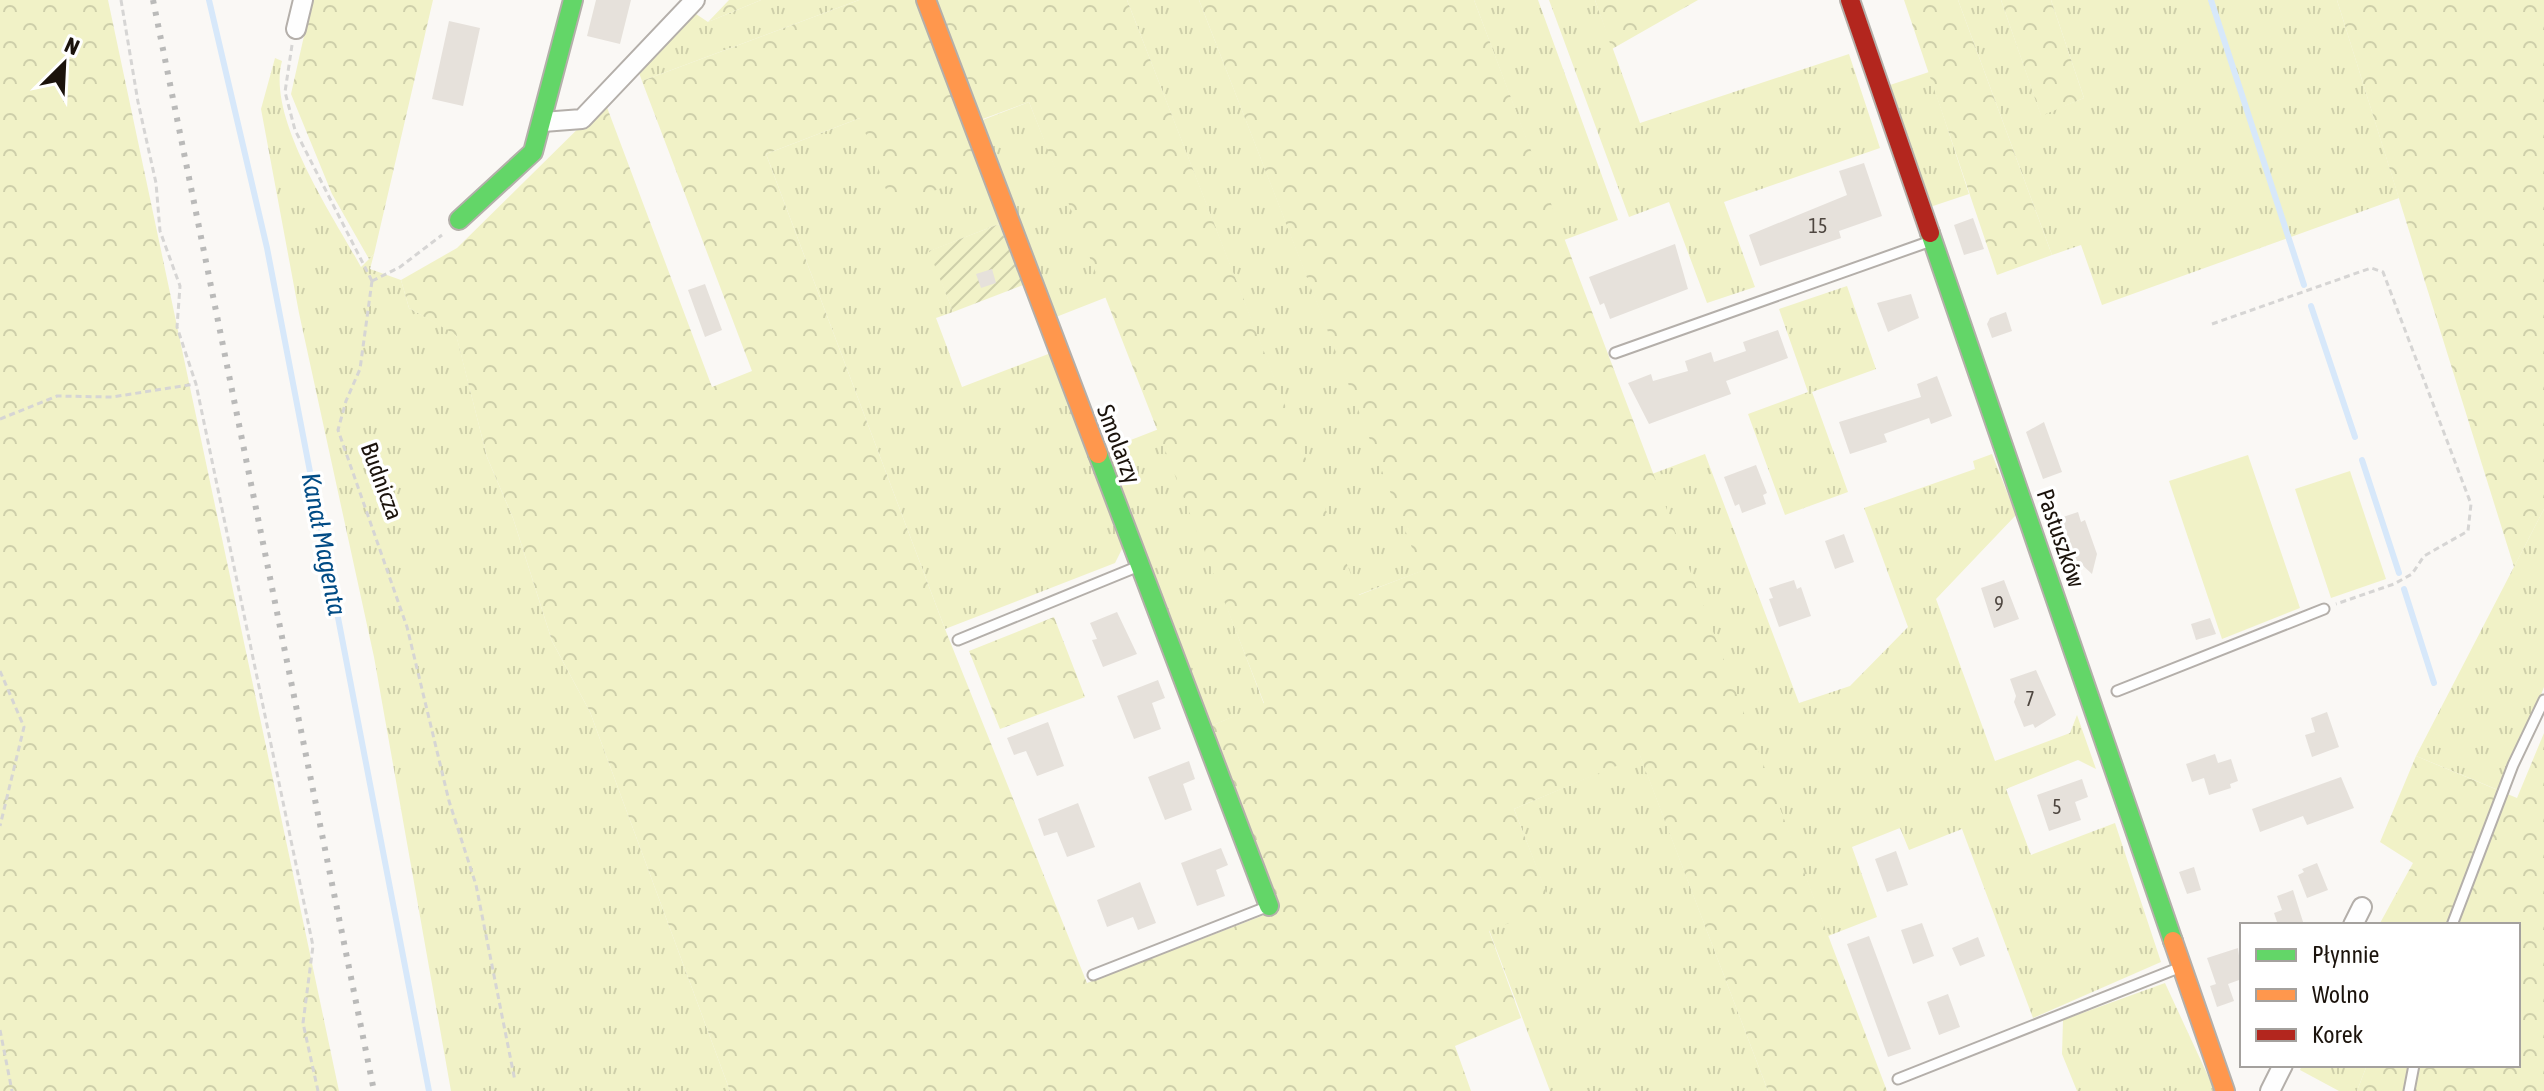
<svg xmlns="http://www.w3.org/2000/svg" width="2544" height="1091" font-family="'Asap Condensed',sans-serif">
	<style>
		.grass { fill: url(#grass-tufts) }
		.forest { fill: url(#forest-crowns) }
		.garden { fill: url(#garden-furrows) }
		.pitch { fill: #f1f2c7 }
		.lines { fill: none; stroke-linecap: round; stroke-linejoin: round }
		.stream { stroke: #d7e8fa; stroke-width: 6 }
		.building { fill: #e6e1db }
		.lane-casing { stroke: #b4afaa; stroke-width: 13 }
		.street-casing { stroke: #b4afaa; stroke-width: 22 }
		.fast-casing { stroke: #b4afaa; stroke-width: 22 }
		.slow-casing { stroke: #b4afaa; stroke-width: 22 }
		.jam-casing { stroke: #b4afaa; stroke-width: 22 }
		.path { stroke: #d6d5d4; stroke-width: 3; stroke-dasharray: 6 4; stroke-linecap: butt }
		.lane { stroke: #fefefe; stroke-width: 9 }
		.street { stroke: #fefefe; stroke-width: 18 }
		.fast { stroke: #63d668; stroke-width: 18 }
		.slow { stroke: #ff974d; stroke-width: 18 }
		.jam { stroke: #b3261e; stroke-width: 18 }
		.rail { stroke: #babab9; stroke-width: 6; stroke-dasharray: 4 8; stroke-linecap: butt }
		.labels { text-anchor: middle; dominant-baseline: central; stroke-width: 7; stroke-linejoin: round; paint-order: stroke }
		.number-label { font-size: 20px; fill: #4e4640 }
		.street-label { font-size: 24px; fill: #1b130c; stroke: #fff }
		.water-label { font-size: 26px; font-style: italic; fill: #004b85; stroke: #fff }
	</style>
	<defs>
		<pattern id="grass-tufts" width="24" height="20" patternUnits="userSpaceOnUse" patternTransform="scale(2)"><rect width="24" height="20" fill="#f1f2c7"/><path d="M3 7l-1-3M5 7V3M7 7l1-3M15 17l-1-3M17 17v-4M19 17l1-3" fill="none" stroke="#cecfaa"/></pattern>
		<pattern id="forest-crowns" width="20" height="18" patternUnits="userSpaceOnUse" patternTransform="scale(2)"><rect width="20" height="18" fill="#f1f2c7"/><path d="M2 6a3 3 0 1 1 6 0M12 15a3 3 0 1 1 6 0" fill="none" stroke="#cecfaa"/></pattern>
		<pattern id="garden-furrows" width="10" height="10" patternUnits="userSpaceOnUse" patternTransform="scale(2)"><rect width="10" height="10" fill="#f1f2c7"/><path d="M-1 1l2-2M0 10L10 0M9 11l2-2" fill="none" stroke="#cecfaa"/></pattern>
	</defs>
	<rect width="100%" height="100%" fill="#faf8f5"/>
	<!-- grass -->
	<path class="grass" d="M761 0H859L642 81 638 70 693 12 708 22Z
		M1127 0H1199L1422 571 1358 595Z
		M1474 0H1538L1618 220 1564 240Z
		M1549 0H1595L1640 123 1849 54 1880 148 1724 202 1755 287 1707 303 1669 202 1629 217Z
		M1958 0H2001L2041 115 2084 98 2051 0H2337L2399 198 2102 305 2081 245 2052 255Z
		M275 58 282 61C266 118 334 217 361 267L374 254 370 269 401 280 409 308 456 334 487 457 513 518 552 641 590 712 730 1091H451L374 657 299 313 261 109Z
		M1929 72 1969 194 1930 207 1890 85Z
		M1029 102 1107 297 1056 317 980 121Z
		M860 118 983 173 999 224 930 251 953 312 936 318 962 387 1051 353 1124 545 1115 563 945 629 766 154Z
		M1847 286 1876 369 1812 392 1848 492 1785 515 1748 414 1808 392 1779 309Z
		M1159 429 1264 704 1211 726 1105 450Z
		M1705 454 1799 703 1850 686 1908 627 1864 508 1975 469 1973 461 1992 454 2016 515 1936 599 1995 761 2070 733 2077 715 2096 769 2078 760 2006 789 2031 855 2115 823 2161 962 2033 1018 1962 829 1909 850 1900 828 1852 847 1877 917 1828 936 1652 474Z
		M2544 509V687L2503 792 2416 756Z
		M1640 755 1768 1091H1550L1489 930 1551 905 1514 809Z
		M2165 983 2215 1091H2077L2062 1054 2063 1020Z
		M2302 1065H2367L2357 1091H2339L2300 1070Z"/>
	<!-- forest -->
	<path class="forest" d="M0 0H108L339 1091H0Z
		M312 0H433L374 254 369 259 332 194 291 94Z
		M729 0H761L708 22Z
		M859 0H916L983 173 892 206 860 118 766 154 945 629 1087 983 1280 909 1211 726 1264 703 1029 102 980 120 934 0H1127L1359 595 1421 571 1199 0H1474L1887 1091H1768L1640 756 1514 809 1552 906 1489 931 1521 1018 1455 1046 1471 1091H730L590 712 552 641 513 518 487 457 456 335 409 308 401 280 457 248 605 102 712 387 752 371 642 81Z
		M1595 0H1698L1612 49Z
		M1904 0H1958L2052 255 1997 275Z
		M2001 0H2051L2084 98 2041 116Z
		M2337 0H2544V509L2514 567Z
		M1054 617 1085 697 1000 729 969 651Z
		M2544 733V1091H2357L2367 1065H2518V925H2379L2413 863 2380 842 2416 756 2517 798Z"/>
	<!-- garden -->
	<path class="garden" d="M999 224 1023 285 953 312 929 251Z"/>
	<!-- pitch -->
	<path class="pitch" d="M2248 455 2300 608 2222 639 2169 481Z
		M2350 471 2386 579 2331 598 2295 489Z"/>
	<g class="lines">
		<!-- stream -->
		<path class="stream" d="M209 0 267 248 429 1091
			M2211 0 2304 285
			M2311 306 2355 437
			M2362 460 2399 573
			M2404 589 2434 683"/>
	</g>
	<!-- building -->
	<path class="building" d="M596 0H631L620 44 587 36Z
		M449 21 480 28 463 106 432 99Z
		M1864 163 1882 216 1839 231 1841 238 1760 266 1749 235 1847 195 1839 171Z
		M1973 218 1984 249 1964 255 1954 225Z
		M1675 244 1688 289 1610 319 1604 303 1600 305 1589 277Z
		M992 269 996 283 981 288 976 274Z
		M705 284 722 330 705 337 688 290Z
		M1911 294 1919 318 1888 332 1877 303Z
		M2006 312 2012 331 1992 338 1987 324 1990 318Z
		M1778 330 1788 358 1726 381 1731 394 1649 424 1628 383 1651 374 1653 381 1688 371 1685 361 1711 352 1714 362 1746 351 1743 342Z
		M1937 376 1952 416 1931 424 1929 418 1884 434 1887 442 1850 454 1839 422 1921 397 1917 384Z
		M2044 422 2062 472 2043 479 2026 432Z
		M1756 465 1767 493 1763 495 1766 504 1742 513 1739 504 1735 506 1724 477Z
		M2078 512 2081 522 2085 520 2097 554 2092 574 2078 561 2072 563 2057 519Z
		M1844 534 1854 562 1835 569 1825 541Z
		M1794 580 1797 589 1801 587 1811 616 1779 627 1769 599 1773 598 1769 588Z
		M2004 580 2019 619 1994 628 1981 588Z
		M1117 612 1137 654 1103 667 1092 640 1097 639 1090 623Z
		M2210 618 2216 634 2196 640 2191 624Z
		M2036 670 2056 715 2035 728 2033 724 2024 727 2014 702 2016 696 2010 679Z
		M1158 680 1165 698 1152 703 1161 729 1134 739 1117 696Z
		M2327 712 2339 747 2312 757 2305 735 2315 732 2311 718Z
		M1048 722 1064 766 1037 776 1026 751 1014 755 1007 738Z
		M2215 754 2218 763 2231 759 2238 781 2230 784 2231 788 2209 795 2204 778 2192 782 2186 764Z
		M1189 761 1195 779 1183 784 1192 810 1165 820 1148 777Z
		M2341 777 2354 808 2307 825 2303 816 2260 832 2252 809Z
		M2082 779 2088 797 2075 802 2081 820 2049 831 2037 795Z
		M1078 803 1095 847 1067 857 1057 832 1044 836 1038 819Z
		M1221 848 1228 865 1216 870 1225 896 1197 906 1181 863Z
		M1896 851 1908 885 1887 892 1875 859Z
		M2317 863 2328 890 2307 898 2298 875 2304 872 2302 869Z
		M2194 867 2201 890 2187 894 2179 872Z
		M1140 882 1156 923 1138 930 1133 917 1107 927 1097 900Z
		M2293 890 2304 925H2278L2274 913 2282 910 2277 896Z
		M1922 923 1934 956 1913 964 1901 930Z
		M1869 936 1911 1049 1888 1057 1847 944Z
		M1978 937 1985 956 1960 966 1952 948Z
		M2238 948 2242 979 2228 984 2234 1001 2217 1007 2210 986 2216 984 2207 958Z
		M1948 994 1960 1027 1939 1035 1927 1002Z"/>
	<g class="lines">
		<!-- lane casing -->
		<g class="lane-casing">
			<path id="lane" d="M1615 353 1931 241
				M958 640 1139 566
				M2117 691 2324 609
				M2452 925 2513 765 2544 700
				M1093 975 1269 906
				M1898 1079 2181 967
				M2409 1091 2414 1065"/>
		</g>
		<!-- street casing -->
		<g class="street-casing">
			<path id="street" d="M296 29 303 0
				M543 122 582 119 695 0
				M2353 925 2362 907
				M2270 1091 2283 1065"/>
		</g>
		<!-- fast casing -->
		<g class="fast-casing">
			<path id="fast" d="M459 220 533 152 573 0
				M1930 233 2173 941
				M1098 454 1269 906"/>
		</g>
		<!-- slow casing -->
		<g class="slow-casing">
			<path id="slow" d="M926 0 1098 454
				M2173 941 2225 1091"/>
		</g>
		<!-- jam casing -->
		<g class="jam-casing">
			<path id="jam" d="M1850 0 1930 233"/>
		</g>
		<!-- path -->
		<path class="path" d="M121 0 138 102 156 183 160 231 180 286 177 327 196 384 313 946 303 1023 318 1091
			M292 45 285 92 295 130 372 281
			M372 281 360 369 346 401 338 430 407 627 449 801 476 885 515 1081
			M372 281 400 267 442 235
			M2212 324 2371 268 2383 272 2471 504 2468 531 2424 556 2412 574 2394 584 2336 604
			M0 419 57 396 112 397 195 384
			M0 671 24 727 0 826
			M0 1030 12 1091"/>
		<!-- lane -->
		<use href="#lane" class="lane"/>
		<!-- street -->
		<use href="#street" class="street"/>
		<!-- fast -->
		<use href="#fast" class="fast"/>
		<!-- slow -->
		<use href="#slow" class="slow"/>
		<!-- jam -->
		<use href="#jam" class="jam"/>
		<!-- rail -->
		<path class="rail" d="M153 0 374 1091"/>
	</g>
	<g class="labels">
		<!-- number labels -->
		<g class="number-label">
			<text x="1818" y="225">15</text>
			<text x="1999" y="603">9</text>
			<text x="2030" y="698">7</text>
			<text x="2057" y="806">5</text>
		</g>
		<!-- street labels -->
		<g class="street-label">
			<text transform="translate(1119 444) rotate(69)">Smolarzy</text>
			<text transform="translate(382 481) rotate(70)">Budnicza</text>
			<text transform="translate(2061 538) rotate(71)">Pastuszków</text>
		</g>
		<!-- water labels -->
		<g class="water-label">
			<text transform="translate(324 544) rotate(79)">Kanał Magenta</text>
		</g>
	</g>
	<!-- legend -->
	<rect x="2240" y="923" width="280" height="144" fill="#ffffff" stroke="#a4a19e" stroke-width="2"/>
	<rect x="2256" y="949" width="40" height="12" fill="#63d668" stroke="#a4a19e" stroke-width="2"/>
	<text x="2312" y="963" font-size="24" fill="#1b130c">Płynnie</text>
	<rect x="2256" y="989" width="40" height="12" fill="#ff974d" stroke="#a4a19e" stroke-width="2"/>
	<text x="2312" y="1003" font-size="24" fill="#1b130c">Wolno</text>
	<rect x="2256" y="1029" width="40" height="12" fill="#b3261e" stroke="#a4a19e" stroke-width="2"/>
	<text x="2312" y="1043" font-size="24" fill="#1b130c">Korek</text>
	<!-- north arrow -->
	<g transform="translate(64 64) rotate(24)" stroke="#ffffff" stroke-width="6" paint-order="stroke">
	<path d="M0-6L14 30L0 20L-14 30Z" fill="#1b130c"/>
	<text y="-12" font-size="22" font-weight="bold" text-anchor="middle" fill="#1b130c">N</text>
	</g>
</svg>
